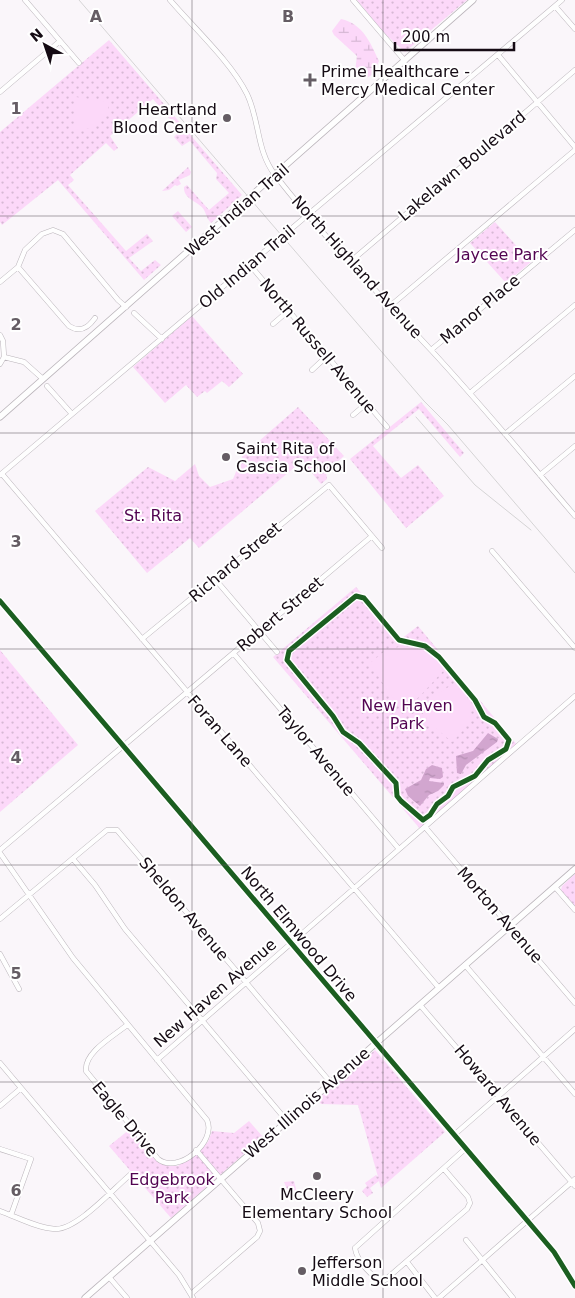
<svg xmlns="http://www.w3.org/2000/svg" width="575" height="1298" font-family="'DejaVu Sans',sans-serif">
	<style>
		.green { fill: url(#green-dots) }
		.wetland { fill: url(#wetland-marsh) }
		.pitch { fill: #fcd8f9 }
		.water { fill: url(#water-ripples) }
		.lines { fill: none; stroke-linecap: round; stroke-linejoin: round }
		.minor-casing { stroke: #bbb5bb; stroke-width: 5.5 }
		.major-casing { stroke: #bbb5bb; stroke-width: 7 }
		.minor { stroke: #fefefe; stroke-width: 4.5 }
		.major { stroke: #fefefe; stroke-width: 5.5 }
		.rail { stroke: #d5d4d5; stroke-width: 1 }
		.cycleway-casing { stroke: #fff; stroke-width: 8 }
		.cycleway { stroke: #1b5e20; stroke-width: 5 }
		.grid { fill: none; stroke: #655d64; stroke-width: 1; stroke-opacity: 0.55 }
		.poi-dot { fill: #655d64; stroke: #fff; stroke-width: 2 }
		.labels { text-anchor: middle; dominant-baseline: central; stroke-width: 4; stroke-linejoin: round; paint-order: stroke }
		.poi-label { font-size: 16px; fill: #150b14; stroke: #fff; text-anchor: start }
		.street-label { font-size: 16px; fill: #150b14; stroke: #fff }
		.park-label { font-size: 16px; fill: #520451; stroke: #fff }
		.grid-label { font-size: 16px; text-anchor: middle; font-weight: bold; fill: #655d64; stroke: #fff; stroke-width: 4; stroke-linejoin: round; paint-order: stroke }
	</style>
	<defs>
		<pattern id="green-dots" width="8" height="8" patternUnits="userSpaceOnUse" patternTransform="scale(1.25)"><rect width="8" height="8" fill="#fcd8f9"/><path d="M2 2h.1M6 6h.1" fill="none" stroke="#d7b8d5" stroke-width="1.8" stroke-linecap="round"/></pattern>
		<pattern id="wetland-marsh" width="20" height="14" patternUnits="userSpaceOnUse" patternTransform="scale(1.25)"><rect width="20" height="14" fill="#fcd8f9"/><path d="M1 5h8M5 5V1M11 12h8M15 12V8" fill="none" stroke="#d7b8d5"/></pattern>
		<pattern id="water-ripples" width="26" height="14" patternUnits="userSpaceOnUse" patternTransform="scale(1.25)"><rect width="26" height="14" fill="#d2a6cf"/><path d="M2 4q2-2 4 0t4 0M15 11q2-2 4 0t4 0" fill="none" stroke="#b38eb1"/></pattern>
	</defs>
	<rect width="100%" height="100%" fill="#faf6fa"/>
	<!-- green -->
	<path class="green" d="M357 0H467L405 52 383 32Z
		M109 40 242 195 211 223C207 218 207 217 205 212 201 201 183 201 184 187L187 185 209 210 229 193 216 179 217 173 190 141 182 146 174 137 180 131 153 99 110 136 118 148 114 151 106 143 70 175 74 180 68 185 126 251 147 234 153 241 129 258 141 271 155 260 161 265 144 280 58 180 2 225 0 222V132Z
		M188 167 191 172 190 175 179 180 181 184 177 186 175 185 169 190 162 191Z
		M178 211 192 227 186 232 172 216Z
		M495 222 531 262 506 283 470 243Z
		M192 316 243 374 229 387 222 381 207 393 205 391 197 397 186 385 165 403 133 367Z
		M421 402 464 453 460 457 419 409 373 446 401 478 418 465 444 496 406 528 350 459Z
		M298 407 344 456 326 472 327 479 321 484 302 461 199 548 190 538 147 573 95 511 148 467 175 481 195 464 199 476 210 487 233 479 243 455Z
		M356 587 401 639 418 626 518 746 421 830 273 657Z
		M0 650 78 745 0 812Z
		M575 874V906L561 890 562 886Z
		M375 1050 445 1132 381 1188 379 1181 370 1188 373 1193 367 1197 362 1191 367 1186 365 1183 376 1175 378 1177 358 1105 321 1104 318 1099Z
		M249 1121 263 1137 171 1218 109 1146 130 1129 161 1164 178 1166 208 1142 212 1131 234 1133Z
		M294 1181 298 1197 291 1199 284 1182Z"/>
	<!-- wetland -->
	<path class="wetland" d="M341 19C363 24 370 42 379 61L372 75 366 78 357 75 355 71 357 56 334 35 332 31Z"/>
	<!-- pitch -->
	<path class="pitch" d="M76 97 109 102C108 121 93 132 74 129Z
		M402 646C421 647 433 655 445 669L420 696 407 707 401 706 389 693 370 663 385 651Z
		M457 682C477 706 475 721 452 742L431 724 422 712V707L433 696Z"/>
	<!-- water -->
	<path class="water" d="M488 733 498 739 497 742 466 765 461 774 457 773 456 756 473 751Z
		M432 765 442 768 443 777 440 779 430 778 429 781 444 783V785L438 791 429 795 420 806 408 796 405 789 421 780 426 769Z"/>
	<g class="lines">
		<!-- minor casing -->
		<g class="minor-casing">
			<path id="minor" d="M25 0 79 63
				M170 0C194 28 231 62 247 94 260 121 256 150 275 175 323 236 378 293 431 350 481 404 527 460 575 516
				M353 0 405 61
				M555 6 575 29
				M498 55 575 147
				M0 92 60 41
				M350 262 575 70
				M250 265 387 427
				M18 267 69 326C80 333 88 328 95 318
				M0 282 18 267 25 250 42 234 53 230 63 234 118 300 126 307
				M389 307 575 150
				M134 313 162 339
				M273 324 287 312
				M0 335 3 341 4 357
				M431 350 575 230
				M4 357 24 362 43 379
				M0 364 4 357
				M312 370 326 357
				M47 386 72 414
				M470 393 575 305
				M353 415 366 404
				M505 434 575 376
				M2 474 439 988
				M0 475 562 0
				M540 475 575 446
				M492 551 575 648
				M215 579 277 652
				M0 601 554 1252 575 1286
				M142 639 329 485 382 548
				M234 654 399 849
				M425 827 575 1003
				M0 850 372 536
				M0 853 73 958 207 1120C217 1142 178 1175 158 1159L86 1071C84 1052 114 1036 127 1025
				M73 859 95 885 125 929 287 1121
				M555 887 575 910
				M0 919 107 830H117L331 1083
				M0 954 19 989
				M465 965 575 1094
				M420 1005 575 1186
				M157 1060 575 696
				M0 1063 179 1275 193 1298
				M0 1106 20 1089
				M454 1135 575 1029
				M0 1149 31 1159 11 1215
				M0 1211C17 1217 37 1228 55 1229 77 1230 113 1189 131 1174
				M466 1240 513 1298
				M355 1248C356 1259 374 1282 385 1280L467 1209 470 1203 468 1197 444 1169
				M355 1248 465 1149
				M407 1262 435 1298
				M109 1277 127 1298
				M191 1294 257 1237 260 1231 258 1223 196 1150
				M439 1298 575 1179"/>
		</g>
		<!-- major casing -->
		<g class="major-casing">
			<path id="major" d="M0 417 473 0
				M85 1298 575 869"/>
		</g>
		<!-- minor -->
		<use href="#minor" class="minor"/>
		<!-- major -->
		<use href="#major" class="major"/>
		<!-- rail -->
		<path class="rail" d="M79 0 424 401 448 425 575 573
			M416 417 475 485 531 530"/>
		<!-- cycleway casing -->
		<g class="cycleway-casing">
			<path id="cycleway" d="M356 596 364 598 399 640 425 646 439 657 475 700 484 717 495 723 509 740 506 749 488 760 475 776 453 787 448 796 437 804 430 815 423 820 401 801 397 796 396 783 359 743 343 732 333 716 287 660 289 651Z
				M0 601 554 1252 575 1286"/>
		</g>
		<!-- cycleway -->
		<use href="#cycleway" class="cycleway"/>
	</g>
	<!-- grid -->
	<path class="grid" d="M192 0V1298M383 0V1298M0 216H575M0 433H575M0 649H575M0 865H575M0 1082H575"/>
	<!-- markers -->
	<g class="poi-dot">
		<path d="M307.5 72.5h5v5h5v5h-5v5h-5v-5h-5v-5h5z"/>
		<circle cx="227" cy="118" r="5"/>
		<circle cx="226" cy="457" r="5"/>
		<circle cx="317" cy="1176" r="5"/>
		<circle cx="302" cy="1271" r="5"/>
	</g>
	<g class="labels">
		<!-- poi labels -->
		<g class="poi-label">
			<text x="321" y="71">Prime Healthcare -<tspan x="321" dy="18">Mercy Medical Center</tspan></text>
			<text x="217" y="109" text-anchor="end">Heartland<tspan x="217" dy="18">Blood Center</tspan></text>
			<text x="236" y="448">Saint Rita of<tspan x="236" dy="18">Cascia School</tspan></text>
			<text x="317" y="1194" text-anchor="middle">McCleery<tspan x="317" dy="18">Elementary School</tspan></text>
			<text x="312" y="1262">Jefferson<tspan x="312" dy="18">Middle School</tspan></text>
		</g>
		<!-- street labels -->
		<g class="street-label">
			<text transform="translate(462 166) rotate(-40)">Lakelawn Boulevard</text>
			<text transform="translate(237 210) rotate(-41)">West Indian Trail</text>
			<text transform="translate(247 267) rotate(-40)">Old Indian Trail</text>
			<text transform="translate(357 267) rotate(48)">North Highland Avenue</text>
			<text transform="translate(480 309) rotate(-40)">Manor Place</text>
			<text transform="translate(318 346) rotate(50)">North Russell Avenue</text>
			<text transform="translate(235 562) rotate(-40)">Richard Street</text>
			<text transform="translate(280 614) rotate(-40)">Robert Street</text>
			<text transform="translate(220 731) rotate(49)">Foran Lane</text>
			<text transform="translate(316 751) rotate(50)">Taylor Avenue</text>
			<text transform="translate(184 909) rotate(50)">Sheldon Avenue</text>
			<text transform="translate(500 915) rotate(49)">Morton Avenue</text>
			<text transform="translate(299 934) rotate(50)">North Elmwood Drive</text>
			<text transform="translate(215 993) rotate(-41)">New Haven Avenue</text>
			<text transform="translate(498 1095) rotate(50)">Howard Avenue</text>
			<text transform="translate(307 1103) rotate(-41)">West Illinois Avenue</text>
			<text transform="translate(125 1119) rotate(50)">Eagle Drive</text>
		</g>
		<!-- park labels -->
		<g class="park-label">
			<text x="502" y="254">Jaycee Park</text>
			<text x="153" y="515">St. Rita</text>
			<text x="407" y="705">New Haven<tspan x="407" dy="18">Park</tspan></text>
			<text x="172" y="1179">Edgebrook<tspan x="172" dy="18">Park</tspan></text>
		</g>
	</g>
	<g class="grid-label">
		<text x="96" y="22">A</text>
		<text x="288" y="22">B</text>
		<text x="16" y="114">1</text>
		<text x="16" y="330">2</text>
		<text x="16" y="547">3</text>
		<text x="16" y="763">4</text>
		<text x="16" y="979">5</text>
		<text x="16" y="1196">6</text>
	</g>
	<!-- north arrow -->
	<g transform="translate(45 45) rotate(320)" stroke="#ffffff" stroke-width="4" paint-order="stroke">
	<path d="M0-4L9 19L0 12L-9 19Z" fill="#150b14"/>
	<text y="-8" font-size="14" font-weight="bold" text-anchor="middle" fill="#150b14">N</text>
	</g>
	<!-- scale -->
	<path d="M395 42v8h119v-8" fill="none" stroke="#150b14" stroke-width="2.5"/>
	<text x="402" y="42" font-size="15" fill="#150b14" stroke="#ffffff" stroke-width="4" paint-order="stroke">200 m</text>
</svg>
